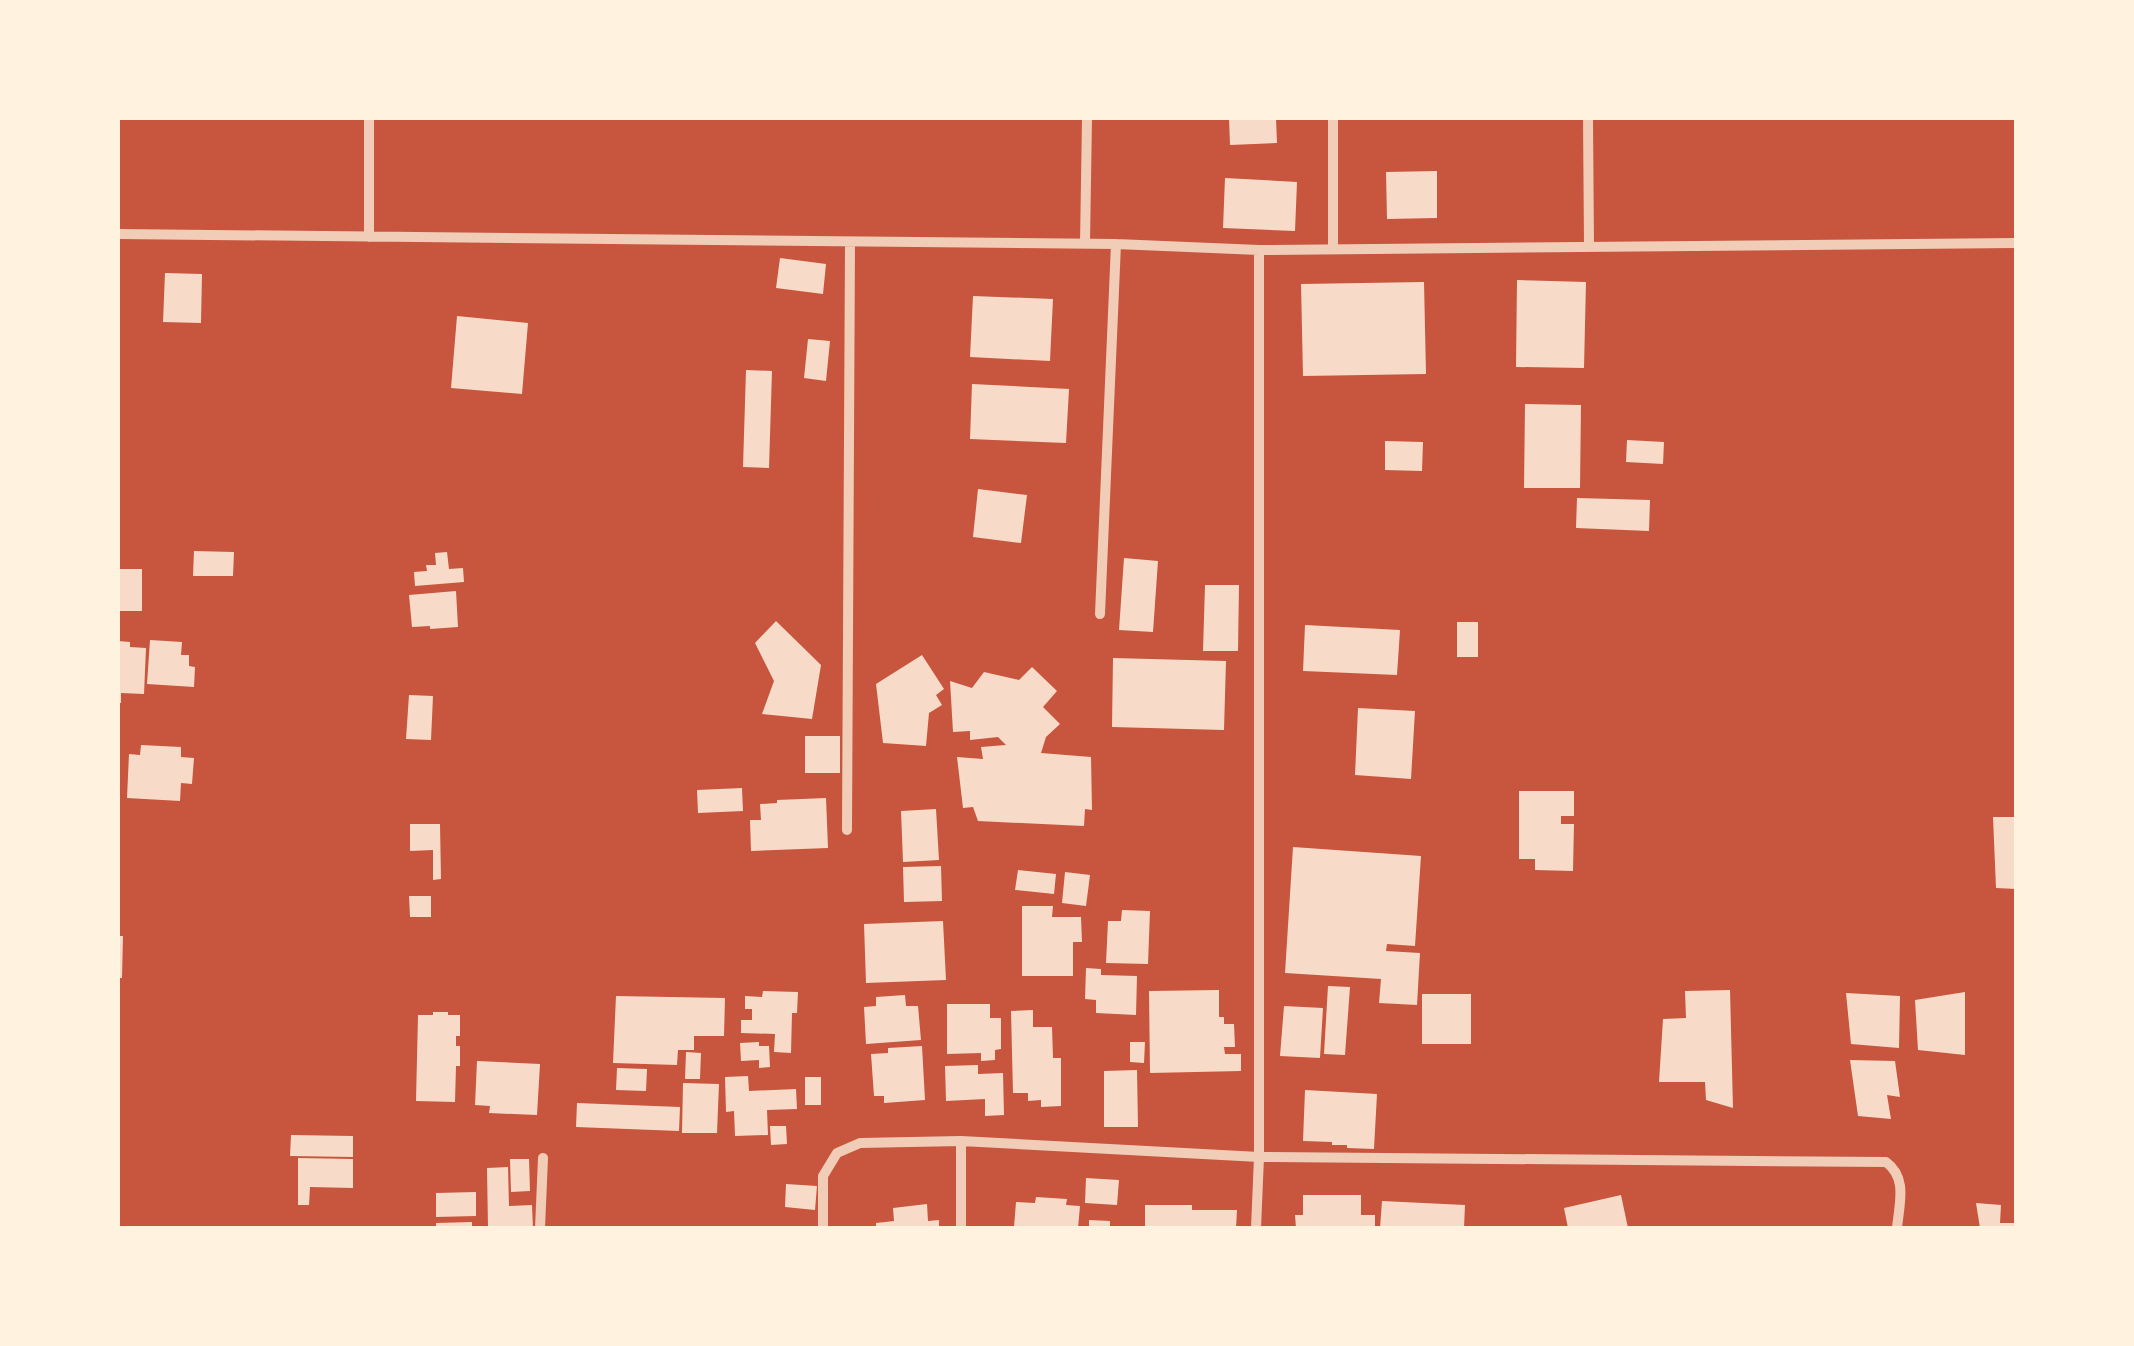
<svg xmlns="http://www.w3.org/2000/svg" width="2134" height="1346" font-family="'Sofia Sans Condensed',sans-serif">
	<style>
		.building { fill: #f7dbc8 }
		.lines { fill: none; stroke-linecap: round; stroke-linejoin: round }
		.minor { stroke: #f1ccb7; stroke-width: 10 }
	</style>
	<rect width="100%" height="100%" fill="#c8553d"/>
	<!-- building -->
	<path class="building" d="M1229 118H1276L1277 143 1230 145Z
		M1437 171V218L1387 219 1386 172Z
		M1225 178 1297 182 1295 231 1223 228Z
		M780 258 826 264 823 294 776 288Z
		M165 273 202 274 201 323 163 322Z
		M1517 280 1586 282 1584 368 1516 367Z
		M1424 282 1426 374 1303 376 1301 284Z
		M973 296 1053 299 1050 361 970 357Z
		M457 316 528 323 522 394 451 388Z
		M808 339 830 341 826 381 804 378Z
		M746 370 772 371 769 468 743 467Z
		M972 384 1069 389 1066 443 970 439Z
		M1525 404 1581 405 1580 488H1524Z
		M1627 440 1664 442 1663 464 1626 462Z
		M1385 441 1423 442 1422 471 1385 470Z
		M978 489 1027 495 1021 543 973 537Z
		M1577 498 1650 500 1649 531 1576 528Z
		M194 551 234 552 233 576H193Z
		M447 552 449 569 463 568 464 582 415 586 414 572 427 571 426 565H436L435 553Z
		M1124 558 1158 561 1153 632 1119 630Z
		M118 569H142V611H118Z
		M1205 585H1239L1238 651H1203Z
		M456 591 458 627 430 629V626L412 627 409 595Z
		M776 621 821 665 812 719 762 714 774 681 755 643Z
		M1457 622H1478V657H1457Z
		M1305 625 1400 630 1397 675 1303 671Z
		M150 640 182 642 181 655H189V666L195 667 194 687 147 684Z
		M118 641 130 642V647L146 648 144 694 121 693V703H118Z
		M922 655 944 689 936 695 942 705 929 713 926 746 883 743 876 684Z
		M1113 658 1226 661 1224 730 1112 727Z
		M1032 667 1057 691 1043 707 1060 724 1046 737 1041 753 1091 757 1092 810 1085 809 1084 826 978 821 973 807 963 808 957 757 983 759 981 747 1006 745 998 737 970 740V731L953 732 950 681 972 688 984 672 1019 680Z
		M409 695 433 696 431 740 406 739Z
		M1358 708 1415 711 1411 779 1355 775Z
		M805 736H840V773H805Z
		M141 745 181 747V757L194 758 192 784 181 783 180 801 127 798 129 754 140 755Z
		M742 788 743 811 698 813 697 790Z
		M1519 791H1574V816H1561V824H1574L1573 871 1535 870V859H1519Z
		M826 798 828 848 751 851 750 820H761L760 804 777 803V800Z
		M936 809 939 860 903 862 901 811Z
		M1993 817H2016V889L1996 888Z
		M410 824H440L441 879 433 880V850L410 851Z
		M1293 847 1421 856 1415 946 1387 944 1386 951 1420 953 1417 1005 1379 1003 1381 979 1285 973Z
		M941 866 942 901 904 902 903 867Z
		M1018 870 1056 874 1054 894 1015 890Z
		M1065 872 1090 875 1086 906 1062 903Z
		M409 896H431V917H410Z
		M1022 906H1053L1052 917H1081L1082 942H1073V976H1022Z
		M1122 910 1150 911 1148 964 1106 963 1108 921H1121Z
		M943 921 946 980 866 983 864 924Z
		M118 936H123L122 978H118Z
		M1086 968 1101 969V975L1137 976 1136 1015 1096 1013V1000L1085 999Z
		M1328 986 1350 987 1345 1055 1324 1054Z
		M1219 990V1017H1224V1024H1234L1235 1047H1224L1225 1054H1241V1071L1150 1073 1149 991Z
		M1730 990 1733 1108 1706 1100 1705 1082H1659L1663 1019 1686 1018 1685 991Z
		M763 991 798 992 797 1013H792L791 1053 774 1052 775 1034 741 1033V1020H752V1009H745V996L762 997Z
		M1965 992V1055L1918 1050 1915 1000Z
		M1846 993 1900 996 1899 1048 1851 1044Z
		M1422 994H1471V1044H1422Z
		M905 995 906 1006H918L921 1040 866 1044 864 1007 876 1006V997Z
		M616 996 725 998 724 1036H694V1050H678L677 1065 613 1063Z
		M947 1004H990V1018H1001V1049L995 1050V1060L981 1061V1053L947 1054Z
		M1284 1006 1323 1008 1320 1058 1280 1056Z
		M1033 1010V1027H1052L1053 1058H1061V1106L1041 1107V1100L1028 1101V1093H1013L1011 1011Z
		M433 1012H448V1015H460V1036H456V1046H460V1066H456L455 1102 416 1101 418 1015H433Z
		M759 1042V1046H769L770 1067 759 1068V1060L741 1061 740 1043Z
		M1130 1042H1145L1144 1063 1130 1062Z
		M922 1046 925 1100 884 1103V1096H874L871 1054 888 1053V1048Z
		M686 1052 701 1053 700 1079H685Z
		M1850 1060 1895 1061 1900 1097 1887 1095 1891 1119 1858 1116Z
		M477 1061 540 1064 537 1115 489 1113 490 1106 475 1105Z
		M978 1065V1074L1003 1073 1004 1115 985 1116V1099L946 1101 945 1066Z
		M617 1068 647 1069 646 1091 616 1090Z
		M1137 1070 1138 1127H1104V1071Z
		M748 1076 749 1091 796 1089 797 1109 767 1110 768 1135 735 1136 734 1111 726 1112 725 1077Z
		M805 1077H821V1105H805Z
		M683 1083 719 1084 717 1133H682Z
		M1305 1090 1377 1094 1374 1149 1347 1148V1145H1332V1142L1303 1141Z
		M577 1103 680 1107 679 1131 576 1127Z
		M770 1126H786L787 1144 771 1145Z
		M291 1135 353 1136V1157L290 1156Z
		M298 1158 353 1159V1188L310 1187 309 1205H298Z
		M510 1159H529L530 1191 511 1192Z
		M508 1167 509 1206 532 1205 533 1228H488L487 1168Z
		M1086 1178 1119 1180 1117 1205 1085 1203Z
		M786 1184 817 1186 815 1210 785 1207Z
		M476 1192V1216L436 1217V1193Z
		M1303 1195H1361V1215H1375V1228H1296L1295 1215H1303Z
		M1621 1195 1628 1228H1568L1564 1208Z
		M1036 1197 1067 1199 1066 1205 1080 1206 1078 1228 1014 1227 1016 1202 1035 1203Z
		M1382 1201 1465 1205 1464 1228H1380Z
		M1976 1203 2001 1205 2000 1223H2016V1228H1980Z
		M927 1204 928 1221 939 1220V1228H876V1223L894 1221 893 1208Z
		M1145 1205H1192V1210H1237L1236 1228H1145Z
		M1089 1220 1110 1221V1228H1089Z
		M472 1222V1228H436V1223Z"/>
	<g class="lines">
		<!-- minor -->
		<path class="minor" d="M1333 118V249
			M1588 118 1589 247
			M118 234 1116 244 1259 250 2016 243
			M369 237V118
			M1085 243 1087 118
			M1100 614 1116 244
			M847 830 850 242
			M540 1228 543 1158
			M823 1228V1176L837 1153 860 1143 961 1141 1259 1157 1886 1162C1908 1178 1899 1205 1897 1228
			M961 1228V1141
			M1256 1228 1259 1157V250"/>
	</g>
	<!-- border -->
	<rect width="2134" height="1346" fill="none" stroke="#fff3e0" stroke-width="240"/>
</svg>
